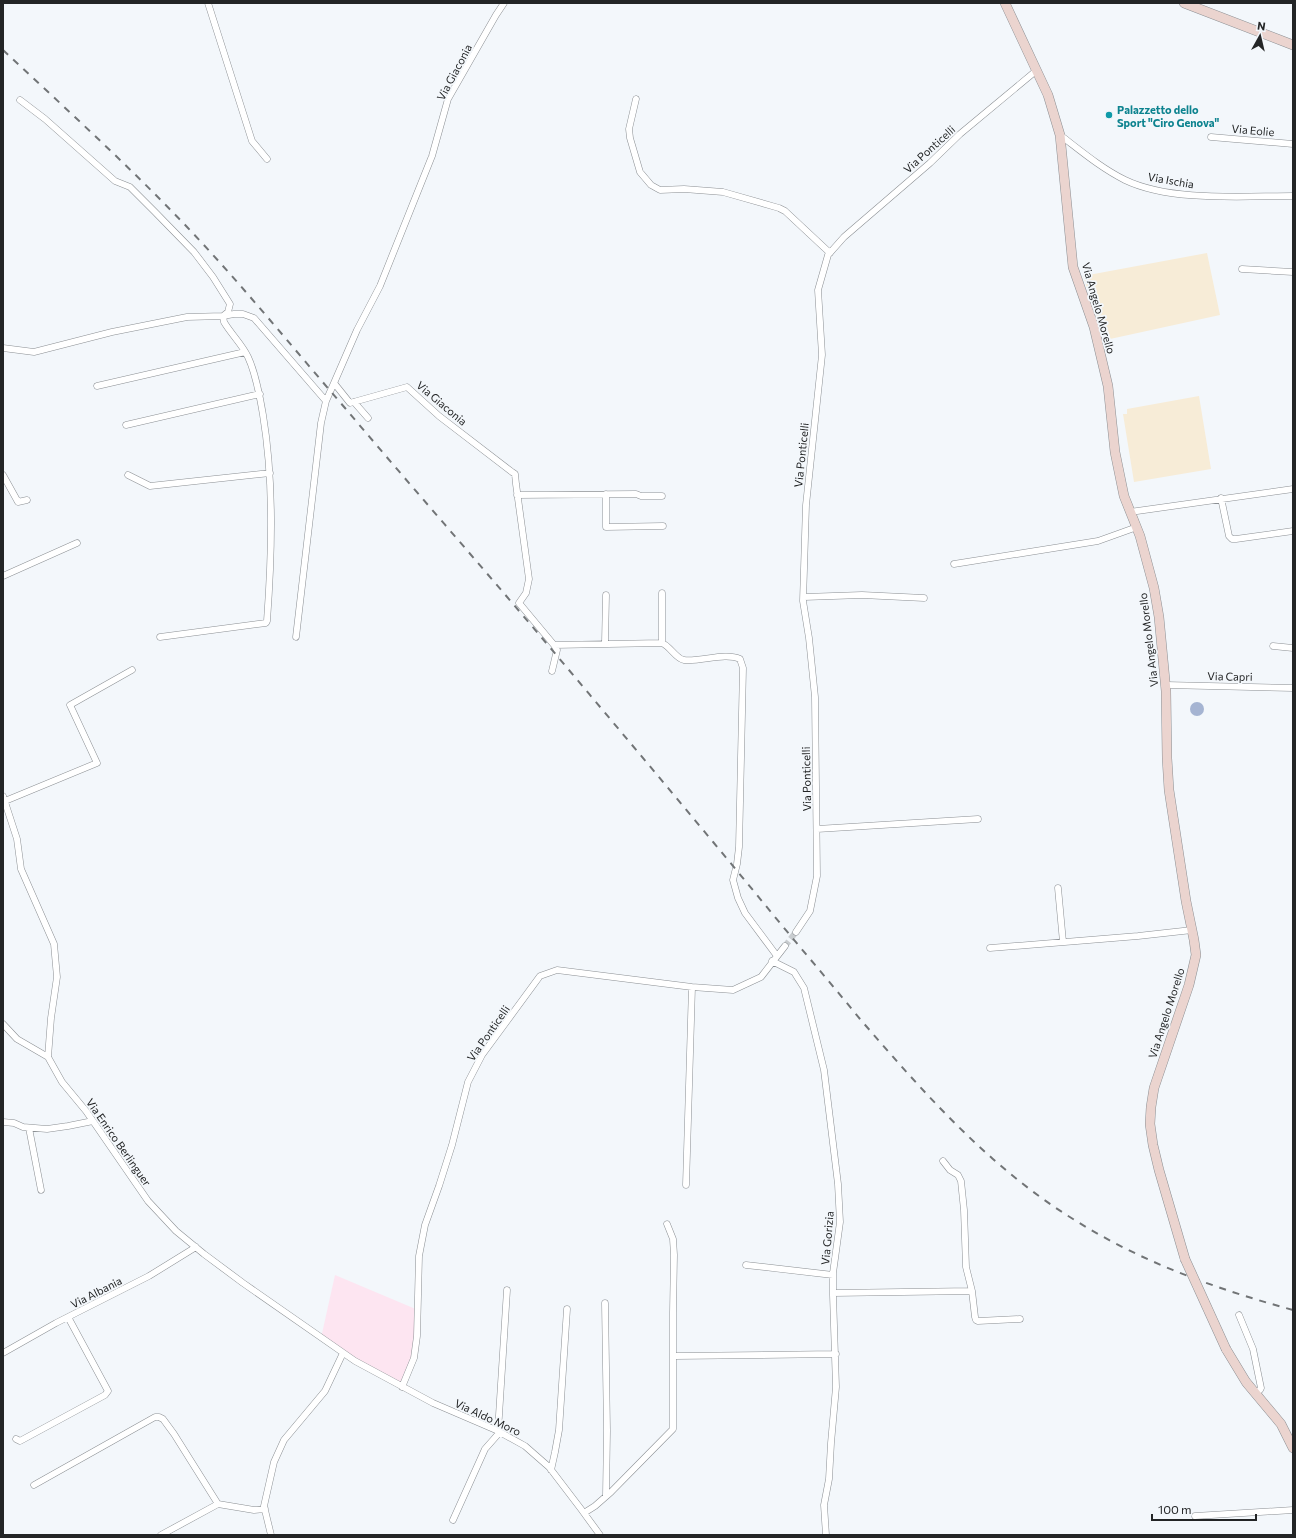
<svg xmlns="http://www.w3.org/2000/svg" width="1296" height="1538" font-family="Commissioner,sans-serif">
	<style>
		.commercial { fill: #fde5f1 }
		.industrial { fill: #f7ecd7 }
		.water { fill: #a5b4d2 }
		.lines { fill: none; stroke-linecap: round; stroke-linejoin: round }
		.street-tunnel { stroke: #c9cdd0; stroke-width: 6; stroke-dasharray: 6 3; stroke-linecap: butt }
		.street-casing { stroke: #8b8f93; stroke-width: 7 }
		.secondary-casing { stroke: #8b8f93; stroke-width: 10 }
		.street { stroke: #fff; stroke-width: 6 }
		.secondary { stroke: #ebd4cf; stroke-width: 9 }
		.rail { stroke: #717476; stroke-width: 2; stroke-dasharray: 7 7; stroke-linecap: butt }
		.secondary-bridge-casing { stroke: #8b8f93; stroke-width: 10; stroke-linecap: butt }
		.secondary-bridge { stroke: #ebd4cf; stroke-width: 9 }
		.culture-dot { fill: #0f9aa8; stroke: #f3f7fb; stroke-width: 1.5 }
		.labels { text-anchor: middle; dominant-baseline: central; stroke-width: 3.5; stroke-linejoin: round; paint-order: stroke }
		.street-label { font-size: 11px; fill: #232526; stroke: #f3f7fb }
		.culture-label { font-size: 11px; font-weight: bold; fill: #0d838f; stroke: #f3f7fb; text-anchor: start }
	</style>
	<rect width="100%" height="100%" fill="#f3f7fb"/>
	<!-- commercial -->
	<path class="commercial" d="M335 1275 418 1310 414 1358 402 1387 321 1338Z"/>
	<!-- industrial -->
	<path class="industrial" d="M1207 253 1220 315 1110 339 1104 337 1083 276Z
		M1199 396 1211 469 1134 482 1123 414H1127V409Z"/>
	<!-- water -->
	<path class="water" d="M1190 709a7 7 0 1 1 14 0a7 7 0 1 1-14 0Z"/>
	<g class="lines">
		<!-- street-tunnel -->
		<path class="street-tunnel" d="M785 946 796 932"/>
		<!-- street casing -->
		<g class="street-casing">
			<path id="street" d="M208 3 252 141 267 159
				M504 3 496 15 448 99 432 156 380 286 357 330 334 383 350 403 407 387 439 416 512 472 515 474 516 484 529 579 526 593 519 603 554 645 662 643C670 646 676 659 684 660 701 662 725 652 740 659L743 668 739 847 737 864 733 880 738 898 745 913 777 956
				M636 99 629 129 630 138 640 172 651 185 660 190 684 189 723 192 779 208 785 211 830 253
				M20 100 45 119 115 181 130 187 155 212 194 252 213 277 230 304 228 312 223 316 224 322C231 334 242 344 248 357 256 374 260 397 263 415 274 482 272 553 267 621L266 623 160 637
				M1060 135C1081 151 1101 168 1125 180 1171 202 1242 196 1293 196
				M1211 137 1293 144
				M1242 269 1293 272
				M3 348 34 352 112 332 187 317 223 316 234 314H243L254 318 326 401
				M97 386 245 352
				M354 402 368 418
				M126 425 260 394
				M3 475 18 502 27 500
				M128 475 150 486 270 473
				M606 494V527L663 526
				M517 495 636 494 641 496H662
				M1221 498 1229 536 1232 539H1236L1293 531
				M1130 512 1293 489
				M954 564 1098 541 1137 527
				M3 576 77 543
				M804 597 862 595 924 598
				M296 637 321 423 326 401 334 383
				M605 643 606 595
				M662 643V593
				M1273 646 1293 648
				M552 671 557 650 554 645
				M1166 685 1293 688
				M3 796 17 839 21 869 54 944 57 977 51 1018 48 1057 62 1082 86 1111 148 1201 176 1231 204 1254 243 1283 355 1361 433 1403 496 1430 525 1446 549 1467 581 1509 600 1535
				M5 801 97 763 70 705 132 670
				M817 829 978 819
				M1058 888 1063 942
				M796 932 810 911 817 876 815 697 809 638 803 601 806 505 822 355 818 290 828 255 844 237 930 163 960 134 1037 70
				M990 948 1138 936 1192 930
				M772 961 794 972 804 988 824 1070 838 1184 840 1222 833 1273V1295L836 1387 831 1443 829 1479 824 1505 826 1535
				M3 1024 17 1039 48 1057
				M3 1122 14 1123 23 1127 47 1129 68 1126 93 1121
				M29 1128 41 1190
				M943 1161 950 1170 958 1175 961 1181 964 1210 966 1267 972 1291
				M686 1185 692 987
				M746 1265 833 1275
				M833 1293 972 1291 975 1317 976 1320 978 1321 1020 1319
				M605 1303 607 1431 606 1496
				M1239 1315 1253 1349 1261 1388 1260 1390 1255 1393
				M3 1353 56 1323 149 1276 196 1247
				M675 1356 836 1354
				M402 1387 414 1358 417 1336 419 1256 425 1225 439 1186 452 1145 468 1082 482 1055 540 976 557 970 692 987 733 990 761 977 785 946
				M498 1431 507 1290
				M16 1439 20 1441 105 1395 108 1391 68 1317
				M551 1470 555 1452 559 1430 567 1309
				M34 1485 155 1417H159L163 1419 174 1434 218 1504
				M584 1513 595 1506 611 1492 673 1429V1313L674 1255 673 1239 667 1224
				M1195 1516 1293 1510
				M453 1520 485 1449 500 1432
				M161 1535 218 1504 254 1510 265 1509
				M271 1535 264 1506 274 1462 284 1440 325 1391 343 1353"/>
		</g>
		<!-- secondary casing -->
		<g class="secondary-casing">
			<path id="secondary" d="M1005 3 1048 95 1060 135 1073 267 1094 327 1108 386 1115 452 1124 496 1140 536 1154 588 1159 617 1166 691 1167 758 1169 790 1186 901 1194 940 1196 955 1189 985 1154 1088 1151 1107 1150 1124 1153 1145 1159 1170 1185 1259
				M1184 3 1293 45
				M1226 1349 1246 1382 1281 1424 1293 1448"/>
		</g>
		<!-- street -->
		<use href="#street" class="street"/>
		<!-- secondary -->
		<use href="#secondary" class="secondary"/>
		<!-- rail -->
		<path class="rail" d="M3 50C65 108 129 166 188 228 243 286 293 348 345 408 410 485 477 561 542 638 617 727 692 816 766 906 797 944 829 981 860 1019 924 1093 989 1167 1073 1219 1141 1262 1216 1289 1293 1310"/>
		<!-- secondary-bridge casing -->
		<g class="secondary-bridge-casing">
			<path id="secondary-bridge" d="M1185 1259 1226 1349"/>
		</g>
		<!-- secondary-bridge -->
		<use href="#secondary-bridge" class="secondary-bridge"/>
	</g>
	<!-- markers -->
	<circle class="culture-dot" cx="1109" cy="115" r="4"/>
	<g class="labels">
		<!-- street labels -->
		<g class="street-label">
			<text transform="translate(454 72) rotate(-62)">Via Giaconia</text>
			<text transform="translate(1253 130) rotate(5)">Via Eolie</text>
			<text transform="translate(929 149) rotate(-42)">Via Ponticelli</text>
			<text transform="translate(1171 180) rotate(10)">Via Ischia</text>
			<text transform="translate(1099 308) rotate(74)">Via Angelo Morello</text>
			<text transform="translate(442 403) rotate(40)">Via Giaconia</text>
			<text transform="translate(801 455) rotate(-84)">Via Ponticelli</text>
			<text transform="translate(1148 640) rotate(-97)">Via Angelo Morello</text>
			<text transform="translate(1230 676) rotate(1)">Via Capri</text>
			<text transform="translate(806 779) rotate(-91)">Via Ponticelli</text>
			<text transform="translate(1166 1013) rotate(-72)">Via Angelo Morello</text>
			<text transform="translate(488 1033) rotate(-55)">Via Ponticelli</text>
			<text transform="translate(119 1142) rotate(55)">Via Enrico Berlinguer</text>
			<text transform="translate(827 1238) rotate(-85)">Via Gorizia</text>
			<text transform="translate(96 1292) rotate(-27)">Via Albania</text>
			<text transform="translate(488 1417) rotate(25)">Via Aldo Moro</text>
		</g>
		<!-- culture labels -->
		<g class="culture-label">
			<text x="1117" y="109">Palazzetto dello<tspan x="1117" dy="13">Sport "Ciro Genova"</tspan></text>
		</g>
	</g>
	<!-- border -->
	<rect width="1296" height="1538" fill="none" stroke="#232526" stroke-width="8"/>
	<!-- north arrow -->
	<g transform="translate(1260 36) rotate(8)" stroke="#f3f7fb" stroke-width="3" paint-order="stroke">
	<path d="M0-3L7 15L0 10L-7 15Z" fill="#232526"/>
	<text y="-6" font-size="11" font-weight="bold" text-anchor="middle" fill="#232526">N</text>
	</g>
	<!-- scale -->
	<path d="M1152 1514v6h104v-6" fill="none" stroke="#232526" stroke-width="2"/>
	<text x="1158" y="1514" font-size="12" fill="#232526" stroke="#f3f7fb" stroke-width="3" paint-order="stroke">100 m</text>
</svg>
